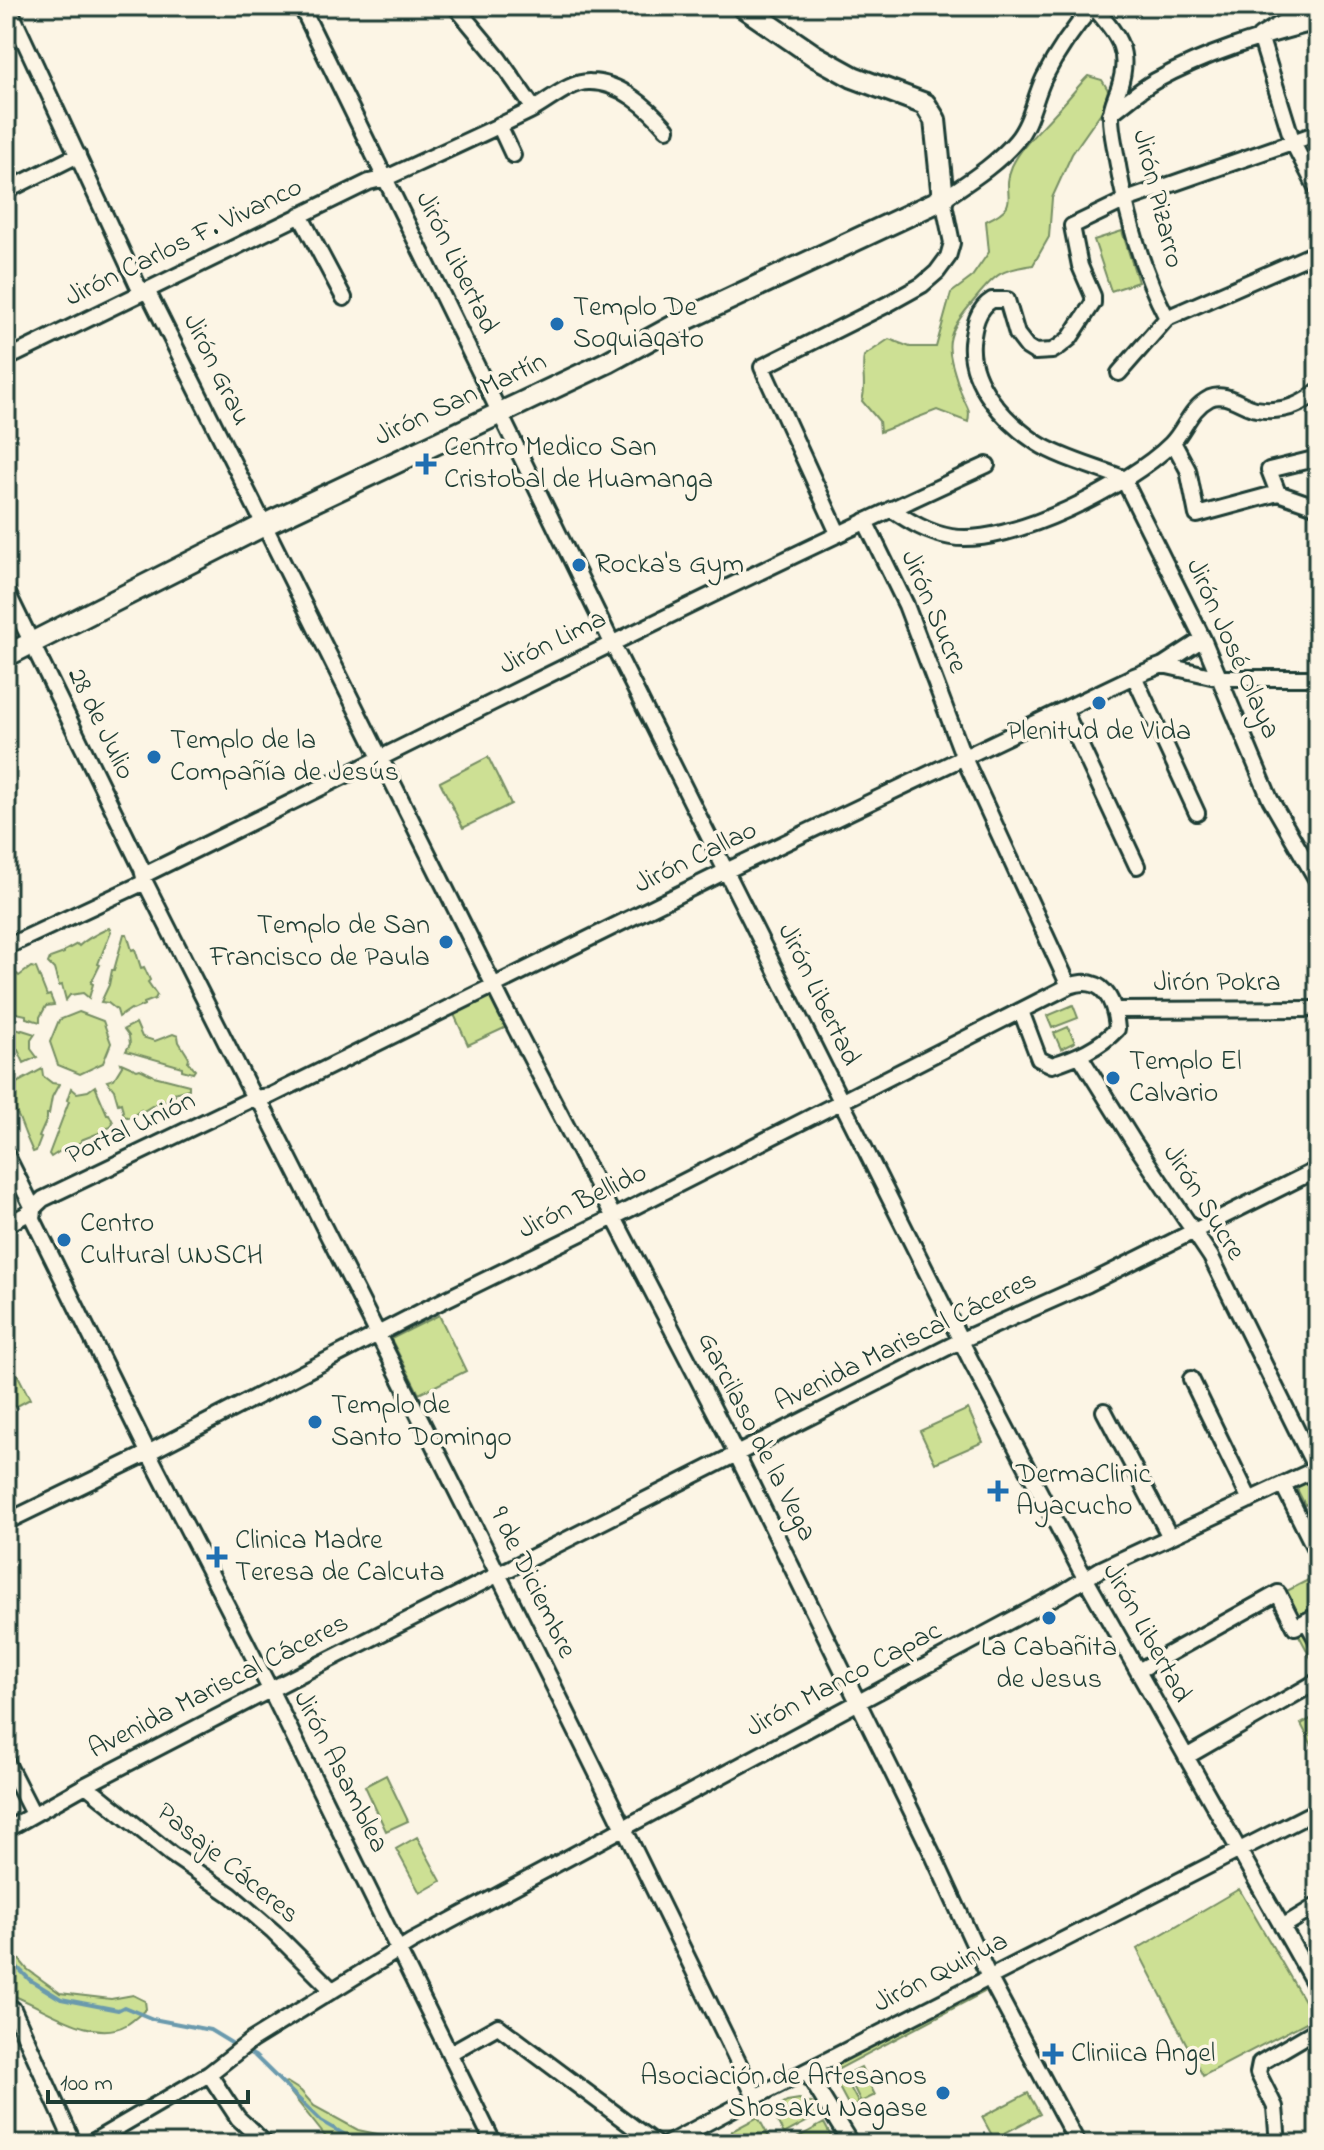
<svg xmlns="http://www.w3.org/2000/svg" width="1324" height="2150" font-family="'Indie Flower',sans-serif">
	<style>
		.green { fill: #cde094; stroke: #768e64; stroke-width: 2 }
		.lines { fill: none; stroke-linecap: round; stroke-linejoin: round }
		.stream { stroke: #6b9aad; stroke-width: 4 }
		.street-casing { stroke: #1f3d34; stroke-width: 20 }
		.secondary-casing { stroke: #1f3d34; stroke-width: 26 }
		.street { stroke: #fcf5e5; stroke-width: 14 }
		.secondary { stroke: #fcf5e5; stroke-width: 20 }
		.poi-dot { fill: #1f6fb2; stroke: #fcf5e5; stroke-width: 3 }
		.labels { text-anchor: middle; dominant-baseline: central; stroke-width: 7; stroke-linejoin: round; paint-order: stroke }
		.street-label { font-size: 28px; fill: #1f3d34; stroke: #fcf5e5 }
		.poi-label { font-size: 28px; fill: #1f3d34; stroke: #fcf5e5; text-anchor: start }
	</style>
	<rect width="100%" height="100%" fill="#fcf5e5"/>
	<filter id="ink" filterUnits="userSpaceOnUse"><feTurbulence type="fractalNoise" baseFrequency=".0125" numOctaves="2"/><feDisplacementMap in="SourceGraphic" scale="16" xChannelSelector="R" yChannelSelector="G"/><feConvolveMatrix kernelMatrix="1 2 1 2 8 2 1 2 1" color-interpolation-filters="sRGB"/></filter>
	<g filter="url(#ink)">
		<!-- green -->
		<path class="green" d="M1088 76 1102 80 1108 90 1102 111 1072 154 1052 198 1049 237 1033 265C1002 270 997 272 976 298 942 338 945 344 961 393 966 407 971 407 968 422L937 410 880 432 879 421 862 401C867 385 861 372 864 356L889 339 910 347H936L951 293 971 278 989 252 986 221C1025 203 999 196 1012 166 1022 145 1040 130 1055 113 1067 101 1076 88 1088 76Z
			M1122 231 1138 282 1111 291 1094 240Z
			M488 757 511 804 463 828 440 782Z
			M109 928 111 931 98 964 100 965 91 983 93 984 89 998 83 993 70 995 66 1000 62 985 59 986 54 969 48 963 50 958 64 953V951L77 944 79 946C87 938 98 933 109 928Z
			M124 934H127L132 950 135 949 141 968 144 967 150 980 148 982 157 995 155 999 144 1003V1005L133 1010 131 1009 119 1017 117 1010 108 1003 101 1002 109 985 112 970H114Z
			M31 967 36 968 47 996 50 995 54 1005 46 1006 40 1017V1022L26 1018V1015L7 1011 6 1008V979L17 974 19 976Z
			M493 990 511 1025 468 1045 452 1010Z
			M1073 1005 1078 1018 1052 1028 1047 1016Z
			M79 1012 103 1021 111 1043 103 1063 80 1074 58 1065 50 1042 59 1020Z
			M136 1023 142 1037 155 1041 173 1034 178 1036 179 1042 189 1058 188 1062 195 1070 193 1073 182 1070V1067L126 1051 130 1044 129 1036 124 1029Z
			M6 1024 21 1031 22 1030 35 1034 31 1040V1049L37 1057 24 1063 18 1050 6 1046Z
			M1068 1027 1075 1042 1061 1049 1054 1033Z
			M121 1063 137 1070 140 1069 154 1076 189 1085V1089L174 1093 175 1096 161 1102 160 1101 142 1112 141 1110 130 1118 124 1116 121 1103 118 1104 114 1090 107 1081 114 1079 122 1066Z
			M42 1069 43 1076 52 1083 59 1084 52 1097 49 1114H47V1119L39 1137 41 1138 36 1151 33 1152C27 1139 23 1129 19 1118 13 1106 6 1102 6 1086L13 1085Z
			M95 1086 107 1114H109L113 1122 111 1127 101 1130 99 1133 81 1140V1142L68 1149 65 1148 51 1157 49 1154 69 1101 67 1100 71 1088 77 1093 88 1091Z
			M439 1315 466 1371 419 1394 391 1339Z
			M6 1352 30 1399 6 1412Z
			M968 1409 983 1442 935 1463 920 1431Z
			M1318 1473V1499L1305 1505 1295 1485Z
			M1318 1575V1612L1297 1623 1281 1594Z
			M1305 1625 1318 1650V1671L1296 1630Z
			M1318 1715V1757L1301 1724Z
			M386 1775 408 1821 386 1831 365 1786Z
			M417 1837 441 1881 420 1893 396 1849Z
			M1239 1889 1314 2018 1203 2076 1137 1949Z
			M6 1950 13 1952 27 1969 60 1993 111 1999 133 1995 145 2001 146 2009C140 2014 133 2021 126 2025 90 2045 40 2003 6 1993Z
			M982 1988 984 1992 837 2070 834 2066Z
			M861 2067 875 2095 861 2102 847 2074Z
			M844 2076 859 2104 850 2108 835 2080Z
			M287 2082 301 2091 314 2106 358 2130 420 2143 440 2140 450 2144H338L329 2141 283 2083Z
			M1028 2093 1040 2114 994 2139 982 2117Z
			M799 2099 814 2104 819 2115 784 2134 771 2110 787 2101Z
			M758 2117 771 2141 765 2144H730L732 2131Z
			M824 2123 835 2144H789L788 2143Z"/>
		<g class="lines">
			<!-- stream -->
			<path class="stream" d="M6 1956 30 1980 61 1999 118 2010 124 2007 153 2019 210 2030 238 2047
				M246 2051 255 2056 321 2121 361 2144"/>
			<!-- street casing -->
			<g class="street-casing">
				<path id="street" d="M8 6 138 286 150 296 505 1008 727 1435 933 1855 989 1977 1078 2144
					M301 6 612 643 971 1361 1079 1567 1318 1990
					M455 6 499 59 534 109
					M1093 6C1116 34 1132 49 1119 88 1116 97 1110 108 1111 117 1111 129 1114 142 1116 154 1125 210 1140 267 1167 318
					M1310 6 1260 36 1293 143 1318 191
					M1110 114C1125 103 1139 90 1155 81 1206 53 1262 36 1318 22
					M499 125 513 155
					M6 191 78 155
					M300 215 344 298
					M6 359 369 182 386 178C434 156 483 134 530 111 548 102 570 81 590 82 620 82 649 108 667 129
					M1119 373 1167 318 1318 252
					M1173 442 1188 470 1197 515 1278 493
					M1123 478C1098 468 1058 457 1037 443 1005 422 969 383 972 343 974 326 977 309 992 300H1007L1017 334 1027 347 1035 352 1052 351 1060 346 1070 338 1093 303V296L1080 266 1072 226 1126 200 1318 133
					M1123 478 1203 639 1270 799 1318 882
					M1278 493 1269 470 1318 458
					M1278 493 1318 507
					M891 509C910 522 928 533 951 537 1009 547 1130 485 1171 444 1186 429 1189 409 1210 398 1226 391 1241 406 1256 409 1280 413 1301 406 1318 391
					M865 521 906 605 964 758 1069 986
					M838 533 762 367 886 305 922 285 937 272 948 257 952 243 943 199C968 182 996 165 1016 141 1031 123 1034 99 1044 78 1057 52 1074 28 1093 6
					M6 590 142 869 145 882 254 1098 262 1105C429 1434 594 1764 755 2097
					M1163 665 1220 678H1318
					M1134 676 1197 813
					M1064 710 1137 866
					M144 875C425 737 703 595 987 465
					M6 947 145 882
					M1116 1010 1318 1009
					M1080 1056 1133 1141 1211 1257 1316 1469
					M6 1154 34 1210 33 1219 145 1446 273 1695 494 2144
					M6 1225 27 1214 43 1199 254 1098 270 1096 728 870 1134 676 1163 665 1203 639
					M1191 1379 1250 1500
					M1104 1411 1170 1537
					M1283 1485 1318 1555
					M6 1522 140 1457 432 1306 614 1217 1069 986C1102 974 1115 999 1117 1029 1099 1048 1077 1057 1052 1065L1039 1059 1021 1011
					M1306 1621 1318 1642
					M1138 1671 1278 1593 1295 1627 1318 1615
					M1186 1757 1318 1681
					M6 1761 33 1814
					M86 1785 171 1854 231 1895 273 1931 332 1990
					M6 1830 86 1785 291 1679 966 1338 1088 1284 1318 1169
					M1282 1927 1318 1905
					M6 2005 13 2009 74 2144
					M450 2053 498 2026 656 2144
					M806 2071 851 2144
					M209 2074 238 2118 266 2144
					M89 2144 209 2074 252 2040 411 1942 1062 1593 1101 1569 1318 1468
					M667 2144 755 2097 1318 1810
					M1278 2144 1275 2107 1258 2073 1260 2063 1318 2029"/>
			</g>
			<!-- secondary casing -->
			<g class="secondary-casing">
				<path id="secondary" d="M6 656 264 525 608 362 687 319 943 199 935 120 925 104 853 77 815 56 742 6"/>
			</g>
			<!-- street -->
			<use href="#street" class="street"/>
			<!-- secondary -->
			<use href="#secondary" class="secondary"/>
		</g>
	</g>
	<!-- markers -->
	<g class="poi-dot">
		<circle cx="557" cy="324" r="8"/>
		<path d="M422 452h8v8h8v8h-8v8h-8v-8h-8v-8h8z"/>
		<circle cx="579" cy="565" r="8"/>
		<circle cx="1099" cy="703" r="8"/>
		<circle cx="154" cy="757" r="8"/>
		<circle cx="446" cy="942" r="8"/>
		<circle cx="1113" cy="1078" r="8"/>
		<circle cx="64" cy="1240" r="8"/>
		<circle cx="315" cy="1422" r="8"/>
		<path d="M994 1479h8v8h8v8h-8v8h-8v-8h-8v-8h8z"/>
		<path d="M213 1545h8v8h8v8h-8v8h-8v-8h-8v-8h8z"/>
		<circle cx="1049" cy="1618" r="8"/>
		<path d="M1049 2042h8v8h8v8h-8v8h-8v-8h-8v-8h8z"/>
		<circle cx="943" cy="2093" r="8"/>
	</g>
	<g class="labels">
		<!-- street labels -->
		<g class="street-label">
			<text transform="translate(1157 199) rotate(76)">Jirón Pizarro</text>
			<text transform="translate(184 243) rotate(-26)">Jirón Carlos F. Vivanco</text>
			<text transform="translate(456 263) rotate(64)">Jirón Libertad</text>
			<text transform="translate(216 370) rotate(64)">Jirón Grau</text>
			<text transform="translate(461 400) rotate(-25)">Jirón San Martín</text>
			<text transform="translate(933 612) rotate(67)">Jirón Sucre</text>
			<text transform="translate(553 643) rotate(-26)">Jirón Lima</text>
			<text transform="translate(1232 649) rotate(66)">Jirón José Olaya</text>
			<text transform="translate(100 724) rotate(64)">28 de Julio</text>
			<text transform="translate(696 858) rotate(-26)">Jirón Callao</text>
			<text x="1217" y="983">Jirón Pokra</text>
			<text transform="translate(818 995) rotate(64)">Jirón Libertad</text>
			<text transform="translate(131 1129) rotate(-25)">Portal Unión</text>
			<text transform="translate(583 1202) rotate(-26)">Jirón Bellido</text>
			<text transform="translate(1203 1203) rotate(58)">Jirón Sucre</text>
			<text transform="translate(906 1342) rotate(-26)">Avenida Mariscal Cáceres</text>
			<text transform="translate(756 1437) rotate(63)">Garcilaso de la Vega</text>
			<text transform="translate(532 1583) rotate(64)">9 de Diciembre</text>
			<text transform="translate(1146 1633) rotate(61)">Jirón Libertad</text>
			<text transform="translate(844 1680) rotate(-28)">Jirón Manco Capac</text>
			<text transform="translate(219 1687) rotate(-27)">Avenida Mariscal Cáceres</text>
			<text transform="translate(340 1772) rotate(63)">Jirón Asamblea</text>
			<text transform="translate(227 1864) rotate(39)">Pasaje Cáceres</text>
			<text transform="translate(941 1973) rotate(-27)">Jirón Quinua</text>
		</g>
		<!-- poi labels -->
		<g class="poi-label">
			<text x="573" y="308">Templo De<tspan x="573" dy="32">Soquiaqato</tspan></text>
			<text x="444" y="448">Centro Medico San<tspan x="444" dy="32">Cristobal de Huamanga</tspan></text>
			<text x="595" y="565">Rocka's Gym</text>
			<text x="1099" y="732" text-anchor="middle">Plenitud de Vida</text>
			<text x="170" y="741">Templo de la<tspan x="170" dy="32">Compañía de Jesús</tspan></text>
			<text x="430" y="926" text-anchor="end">Templo de San<tspan x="430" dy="32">Francisco de Paula</tspan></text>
			<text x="1129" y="1062">Templo El<tspan x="1129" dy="32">Calvario</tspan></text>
			<text x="80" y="1224">Centro<tspan x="80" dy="32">Cultural UNSCH</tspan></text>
			<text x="331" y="1406">Templo de<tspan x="331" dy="32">Santo Domingo</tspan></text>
			<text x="1016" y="1475">DermaClinic<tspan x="1016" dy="32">Ayacucho</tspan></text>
			<text x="235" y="1541">Clinica Madre<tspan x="235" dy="32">Teresa de Calcuta</tspan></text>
			<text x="1049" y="1648" text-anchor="middle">La Cabañita<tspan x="1049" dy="32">de Jesus</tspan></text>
			<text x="1071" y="2054">Cliniica Angel</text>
			<text x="927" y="2077" text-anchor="end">Asociación de Artesanos<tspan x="927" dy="32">Shosaku Nagase</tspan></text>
		</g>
	</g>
	<!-- margin -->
	<rect width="1324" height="2150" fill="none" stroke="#fcf5e5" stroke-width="32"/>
	<rect x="16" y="16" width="1292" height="2118" fill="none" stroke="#1f3d34" stroke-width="3" filter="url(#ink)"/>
	<!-- scale -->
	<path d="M48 2090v12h200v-12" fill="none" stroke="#1f3d34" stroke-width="4"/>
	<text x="60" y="2090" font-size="24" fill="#1f3d34" stroke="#fcf5e5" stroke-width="6" paint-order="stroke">100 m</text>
</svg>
